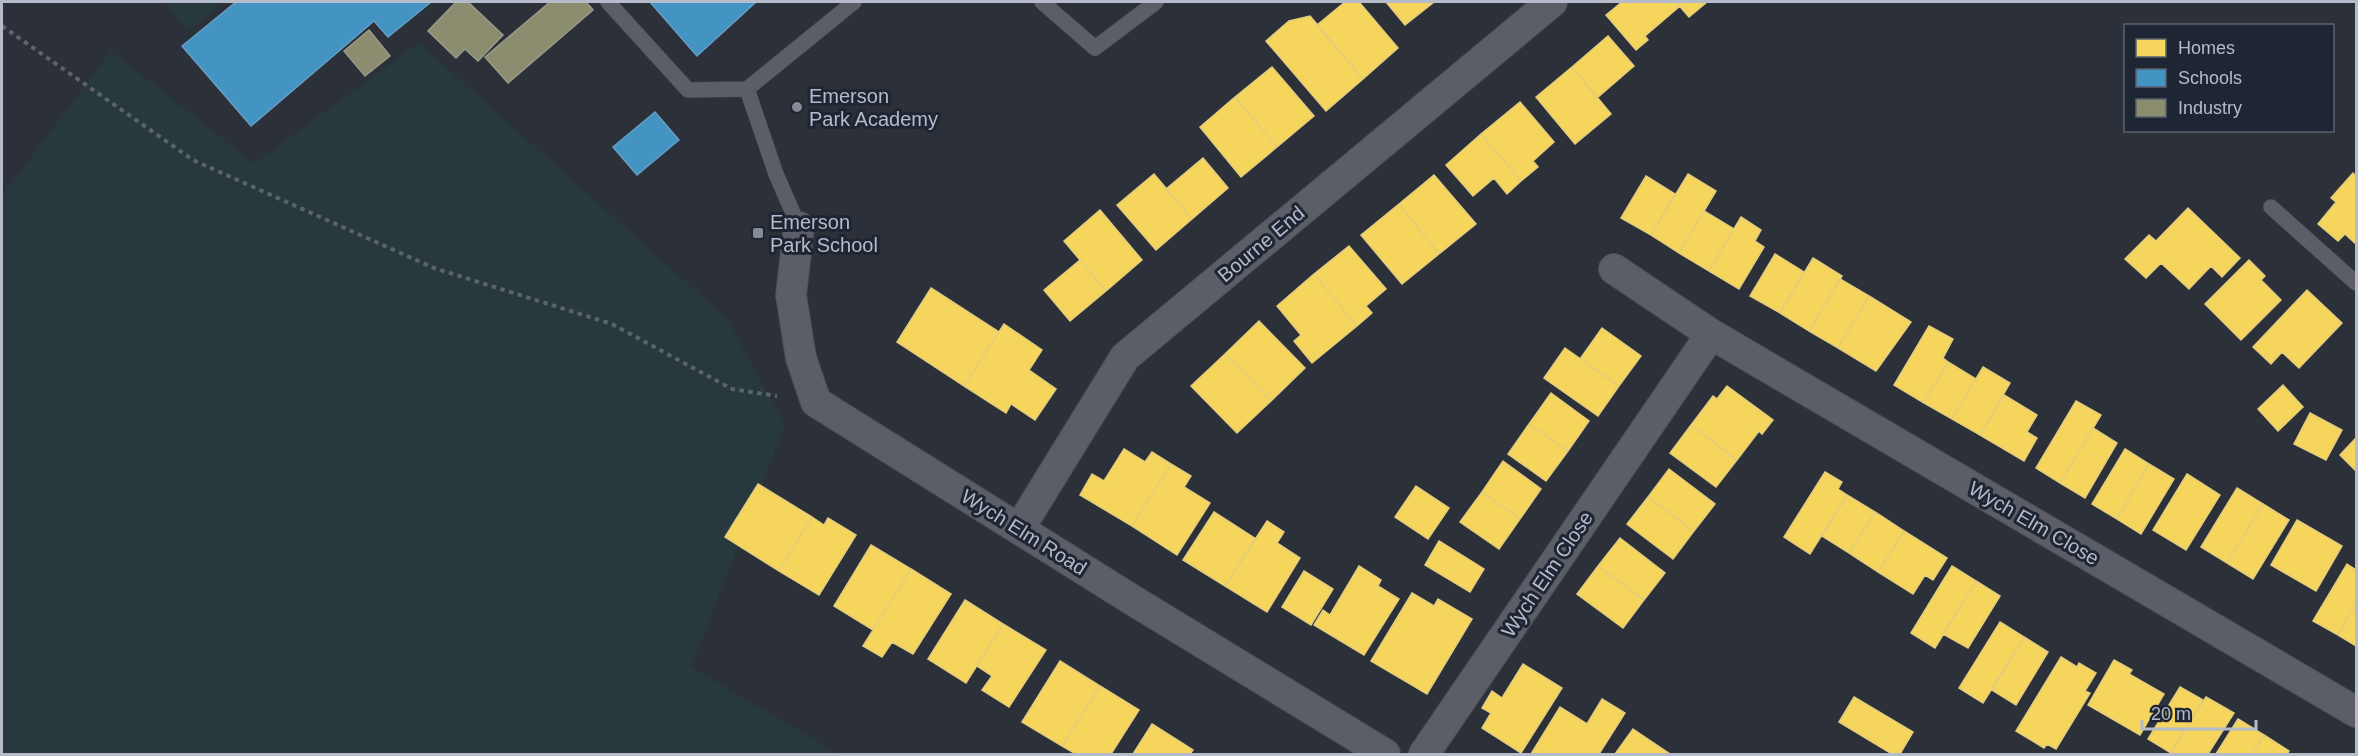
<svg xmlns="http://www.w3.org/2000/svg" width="2358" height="756" font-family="Arial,sans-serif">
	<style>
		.green { fill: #28393e }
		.homes { fill: #f6d55c; stroke: #e3cd7d; stroke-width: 1.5 }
		.schools { fill: #4393c3; stroke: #669fc5; stroke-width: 1.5 }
		.industry { fill: #8c8c6e; stroke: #999a89; stroke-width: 1.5 }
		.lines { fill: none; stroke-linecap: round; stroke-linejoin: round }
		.lane-casing { stroke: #4a4c53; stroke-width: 16 }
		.street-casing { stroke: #4a4c53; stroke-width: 32 }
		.path { stroke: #5e626a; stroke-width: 4; stroke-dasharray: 4.5 4.5; stroke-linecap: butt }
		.lane { stroke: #5b5e66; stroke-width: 15 }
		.street { stroke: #5b5e66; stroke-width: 30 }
		.poi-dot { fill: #868a96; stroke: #1e2533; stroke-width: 2 }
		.labels { text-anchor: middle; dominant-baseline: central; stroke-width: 6; stroke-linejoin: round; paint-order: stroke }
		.poi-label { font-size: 20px; fill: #b6bbc9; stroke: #1e2533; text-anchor: start }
		.street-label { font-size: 20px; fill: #b6bbc9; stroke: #1e2533 }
	</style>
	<rect width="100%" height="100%" fill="#2c3038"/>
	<!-- green -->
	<path class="green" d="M163 2H223L188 31Z
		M419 43 726 318 785 425 691 667 839 754H2V196L111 51 254 163Z"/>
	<!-- homes -->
	<path class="homes" d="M1345 2H1359L1398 48 1363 79 1317 25Z
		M1386 2H1434L1405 25Z
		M1622 2H1676L1680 6 1645 36 1648 40 1636 50 1606 15Z
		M1676 2H1707L1689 17Z
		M1310 16 1363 79 1326 111 1266 41 1289 21Z
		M1608 36 1634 66 1597 98 1572 67Z
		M1272 67 1314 116 1277 147 1235 97Z
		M1572 67 1611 114 1575 144 1536 97Z
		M1235 97 1277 147 1241 177 1200 127Z
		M1520 102 1554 142 1533 161 1538 167 1521 181 1481 134Z
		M1481 134 1521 181 1507 194 1494 178 1473 196 1446 165Z
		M1203 158 1228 188 1192 219 1166 189Z
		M2353 173 2356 176V244L2345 234 2338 241 2318 224 2336 202 2331 198Z
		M1154 174 1192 219 1156 250 1117 205Z
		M1688 174 1716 191 1679 253 1651 235Z
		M1434 175 1476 224 1439 254 1399 204Z
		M1646 176 1675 194 1651 235 1621 218Z
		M1399 204 1439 254 1402 284 1361 235Z
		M2188 208 2240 258 2222 277 2211 266 2189 289 2161 263 2146 278 2125 259 2149 235 2156 241Z
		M1100 210 1142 260 1106 291 1064 241Z
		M1704 211 1734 229 1709 271 1679 253Z
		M1741 217 1761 230 1755 241 1764 247 1739 289 1709 271Z
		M1349 246 1386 289 1366 306 1372 313 1357 326 1314 274Z
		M1775 254 1804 272 1780 313 1750 296Z
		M1813 258 1842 276 1809 331 1780 313Z
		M1080 260 1106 291 1070 321 1044 290Z
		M2249 260 2265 276 2261 280 2281 300 2241 340 2205 304Z
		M1314 274 1357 326 1312 363 1294 341 1301 335 1277 306Z
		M1840 279 1869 296 1838 348 1809 331Z
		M931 288 999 332 964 386 897 342Z
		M2307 290 2342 323 2299 368 2282 352 2271 364 2253 347Z
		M1869 296 1911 322 1876 371 1838 348Z
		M1259 321 1305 368 1271 401 1225 354Z
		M1004 324 1042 350 1029 370 1056 389 1035 420 1011 404 1006 413 964 386Z
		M1929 326 1953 339 1943 358 1948 362 1924 403 1894 385Z
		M1602 328 1641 356 1619 386 1580 359Z
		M1565 348 1619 386 1598 416 1544 378Z
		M1225 354 1271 401 1237 433 1191 386Z
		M1948 362 1976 379 1952 419 1924 403Z
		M1983 367 2010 383 1980 435 1952 419Z
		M2283 385 2303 407 2278 431 2258 409Z
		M1727 386 1773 420 1762 434 1759 431 1737 460 1691 425 1713 396 1717 399Z
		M1551 393 1589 421 1568 451 1529 424Z
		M2004 395 2037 415 2027 432 2037 438 2024 461 1980 435Z
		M2076 401 2101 415 2060 483 2036 468Z
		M2310 413 2342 430 2326 460 2294 444Z
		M1529 424 1568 451 1546 481 1508 454Z
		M1691 425 1737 460 1716 487 1670 453Z
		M2093 428 2117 443 2085 498 2060 483Z
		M2356 438V471L2340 455Z
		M1124 449 1145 462 1152 452 1171 464 1132 526 1080 495 1092 474 1104 481Z
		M2125 449 2149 464 2117 519 2092 504Z
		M1503 461 1541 489 1520 519 1482 492Z
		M1171 464 1191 476 1184 487 1210 503 1177 555 1132 526Z
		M2149 464 2174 479 2141 534 2117 519Z
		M1669 469 1715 504 1694 531 1648 497Z
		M1825 472 1842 482 1838 489 1847 495 1810 554 1784 537Z
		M2187 474 2220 495 2186 550 2153 530Z
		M758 484 812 517 779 571 725 537Z
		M1416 486 1449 508 1428 539 1395 517Z
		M2237 488 2263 504 2227 563 2201 547Z
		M1482 492 1520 519 1499 549 1460 522Z
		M1847 495 1875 512 1849 553 1822 536Z
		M1648 497 1694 531 1673 559 1627 524Z
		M2263 504 2289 520 2253 579 2227 563Z
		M1214 512 1256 539 1225 586 1183 560Z
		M1875 512 1904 531 1878 572 1849 553Z
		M812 517 824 525 828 518 856 535 819 595 779 571Z
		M2297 520 2342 546 2316 591 2271 565Z
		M1267 521 1284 532 1277 543 1300 558 1267 612 1225 586Z
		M1904 531 1947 558 1933 580 1925 575 1913 594 1878 572Z
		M1620 538 1665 573 1644 600 1598 566Z
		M1439 541 1484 569 1470 592 1425 565Z
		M871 545 911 569 873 630 834 606Z
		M2347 564 2356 570V603L2338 635 2313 621Z
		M1359 566 1381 580 1378 586 1399 599 1364 655 1314 625 1323 610 1330 615Z
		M1598 566 1644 600 1623 628 1577 594Z
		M1952 566 1976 581 1935 648 1911 633Z
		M911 569 951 594 913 654 892 642 882 657 863 646Z
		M1304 571 1333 589 1311 625 1282 607Z
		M1976 581 2000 596 1968 648 1943 634Z
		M1412 593 1434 606 1438 599 1472 619 1427 694 1371 661Z
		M965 600 1003 624 966 683 928 659Z
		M2356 603V646L2338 635Z
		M2000 622 2024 637 1983 703 1959 688Z
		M1003 624 1046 650 1009 707 982 690 992 676 977 666Z
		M2024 637 2048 652 2016 705 1992 690Z
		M2061 657 2077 667 2079 663 2096 673 2085 691 2090 693 2056 749 2047 744 2044 748 2016 731Z
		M2114 660 2132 670 2129 674 2164 694 2140 735 2088 705Z
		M1060 661 1100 686 1062 746 1022 722Z
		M1523 664 1562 688 1521 753 1482 728 1491 713 1482 708 1492 691 1502 698Z
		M1100 686 1139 710 1111 754H1076L1062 746Z
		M2180 687 2203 700 2171 753 2148 739Z
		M1854 697 1913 732 1900 754H1892L1839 722Z
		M2206 697 2234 713 2208 754H2170Z
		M1602 699 1625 713 1599 754H1531L1560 707 1587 724Z
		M2238 719 2264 735 2252 754H2216Z
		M1152 724 1193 750 1190 754H1133Z
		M1633 729 1670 754H1615Z
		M2264 735 2289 751 2287 754H2252Z"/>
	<!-- schools -->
	<path class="schools" d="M236 2H431L388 37 374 21 251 126 182 46Z
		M650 2H756L697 56Z
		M655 112 679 140 637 175 613 147Z"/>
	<!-- industry -->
	<path class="industry" d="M456 2H468L503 35 478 61 465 49 456 58 428 31Z
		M550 2H586L593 10 508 83 485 57Z
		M369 30 390 56 365 76 344 51Z"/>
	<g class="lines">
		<!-- lane casing -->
		<g class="lane-casing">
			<path id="lane" d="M608 2 688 90 747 89
				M1042 2 1095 48 1156 2
				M2271 207 2356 283
				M799 227 776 174 747 89 854 2"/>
		</g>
		<!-- street casing -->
		<g class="street-casing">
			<path id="street" d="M799 227 791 295 801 358 816 402 1134 601 1385 754
				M1614 269 1711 334 2356 712
				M1019 529 1125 357 1552 2
				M1424 754 1711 334"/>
		</g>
		<!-- path -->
		<path class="path" d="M2 26 193 160 434 268 612 324 732 389 777 396"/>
		<!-- lane -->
		<use href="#lane" class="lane"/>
		<!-- street -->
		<use href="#street" class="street"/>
	</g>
	<!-- markers -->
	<g class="poi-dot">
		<circle cx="797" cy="107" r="6"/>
		<rect x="752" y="227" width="12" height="12" rx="3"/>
	</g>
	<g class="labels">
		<!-- poi labels -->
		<g class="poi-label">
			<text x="809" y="96">Emerson<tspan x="809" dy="23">Park Academy</tspan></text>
			<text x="770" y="222">Emerson<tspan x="770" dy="23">Park School</tspan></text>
		</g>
		<!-- street labels -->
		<g class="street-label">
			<text transform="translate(1261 244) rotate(-40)">Bourne End</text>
			<text transform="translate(2034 523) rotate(30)">Wych Elm Close</text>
			<text transform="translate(1024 532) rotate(32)">Wych Elm Road</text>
			<text transform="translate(1547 574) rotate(-56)">Wych Elm Close</text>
		</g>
	</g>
	<!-- border -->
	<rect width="2358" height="756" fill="none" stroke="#b6bbc9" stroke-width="6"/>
	<!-- legend -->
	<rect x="2124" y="24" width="210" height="108" fill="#1e2533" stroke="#5b616f" stroke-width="1.5"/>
	<rect x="2136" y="39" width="30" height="18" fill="#f6d55c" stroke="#5b616f" stroke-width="1.5"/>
	<text x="2178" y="54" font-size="18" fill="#b6bbc9">Homes</text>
	<rect x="2136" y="69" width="30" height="18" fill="#4393c3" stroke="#5b616f" stroke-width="1.5"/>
	<text x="2178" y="84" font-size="18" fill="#b6bbc9">Schools</text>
	<rect x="2136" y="99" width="30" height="18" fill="#8c8c6e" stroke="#5b616f" stroke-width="1.5"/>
	<text x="2178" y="114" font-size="18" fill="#b6bbc9">Industry</text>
	<!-- scale -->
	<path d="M2142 720v9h114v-9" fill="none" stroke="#b6bbc9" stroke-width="3"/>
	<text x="2151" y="720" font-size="18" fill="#b6bbc9" stroke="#1e2533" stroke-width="4.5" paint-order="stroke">20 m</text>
</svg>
